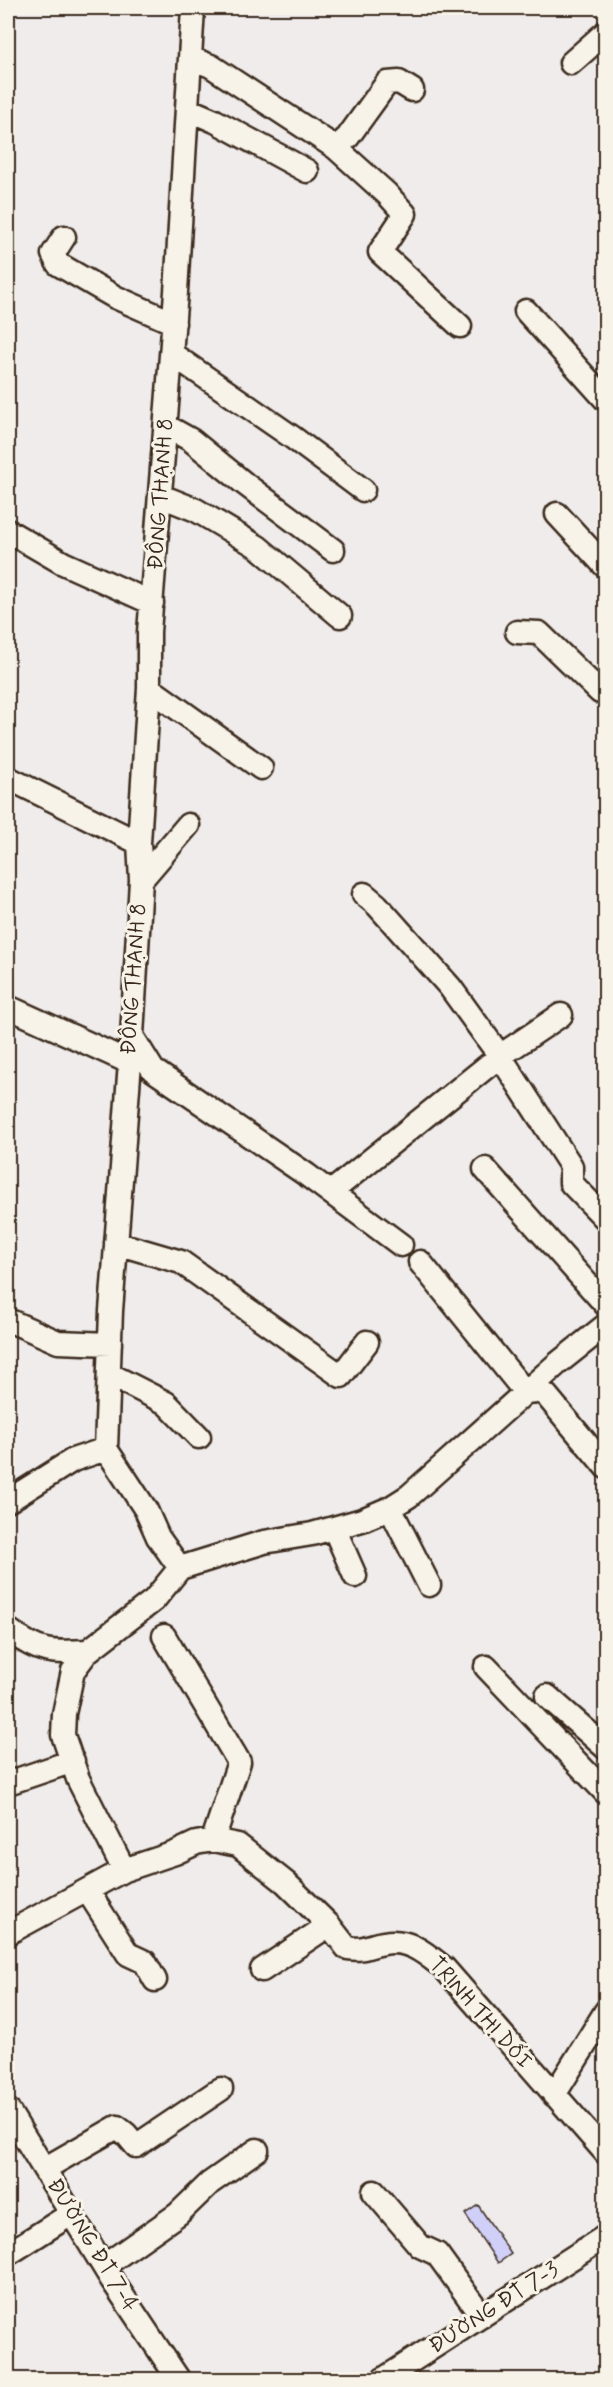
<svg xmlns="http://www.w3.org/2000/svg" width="613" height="2387" font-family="Mynerve,sans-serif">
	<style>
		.building { fill: #cfcff8; stroke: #3b2a1e; stroke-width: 1.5 }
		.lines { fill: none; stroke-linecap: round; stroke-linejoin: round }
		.minor-casing { stroke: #3b2a1e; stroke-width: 27 }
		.minor { stroke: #f7f3e8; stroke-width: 22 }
		.labels { text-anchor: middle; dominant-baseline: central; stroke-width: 6; stroke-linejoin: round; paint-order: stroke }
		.street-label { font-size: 22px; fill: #3b2a1e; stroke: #f7f3e8 }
	</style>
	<rect width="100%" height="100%" fill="#efeceb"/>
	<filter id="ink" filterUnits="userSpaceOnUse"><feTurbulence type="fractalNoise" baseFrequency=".0167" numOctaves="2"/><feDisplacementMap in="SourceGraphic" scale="12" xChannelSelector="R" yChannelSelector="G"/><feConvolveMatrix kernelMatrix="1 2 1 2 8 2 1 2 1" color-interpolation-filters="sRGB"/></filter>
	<g filter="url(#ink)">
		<!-- building -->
		<path class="building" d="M478 2205 511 2254 498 2263 465 2214Z"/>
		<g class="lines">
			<!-- minor casing -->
			<g class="minor-casing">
				<path id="minor" d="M190 58 211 66 336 148 348 137 387 83 399 82 412 90
					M571 63 606 32
					M187 109 215 121 307 171
					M336 148 387 194 405 214 380 252 460 326
					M64 237 53 254 58 264 115 297 174 323
					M526 311 606 400
					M172 354 292 437 363 490
					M166 426 191 440 245 484 333 550
					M161 496 196 510 258 547 340 616
					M557 514 606 567
					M8 531 63 563 152 603
					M517 632 539 633 600 692
					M149 688 261 768
					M8 778 139 843
					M141 880 188 825
					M364 894 377 905 450 987 500 1056 571 1166V1183L606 1219
					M8 1007 129 1062
					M132 1036 153 1070 307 1175 401 1245
					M485 1169 606 1305
					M331 1192 500 1056 561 1015
					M116 1243 181 1262 341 1376 367 1342
					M420 1262 525 1392 537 1391 546 1395 606 1467
					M8 1320 58 1342 110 1344
					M109 1374 166 1403 199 1437
					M8 1501 73 1460 106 1449
					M390 1508 429 1585
					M334 1528 355 1576
					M180 1568 264 1542 312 1534 362 1520 390 1508 409 1496 557 1364 606 1325
					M10 1631C40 1654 52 1653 88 1651
					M164 1636 239 1762 213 1840
					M486 1667 606 1793
					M547 1696 606 1748
					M8 1783 73 1761
					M124 1870 78 1779 63 1735 64 1714 73 1671 88 1651 154 1600 180 1568 158 1537 146 1510 106 1449 111 1311 132 1036 141 880 139 843 149 688V632L176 292 193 8
					M87 1890 128 1954 145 1962 155 1980
					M8 1933 124 1870 175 1853 196 1843 213 1840 238 1845 286 1883 329 1925 347 1948C366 1951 368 1945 384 1943 409 1938 426 1954 444 1968L606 2153
					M262 1970 329 1925
					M554 2095 606 2011
					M8 2110 112 2280 179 2380
					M44 2169 117 2127 126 2134 136 2146 221 2089
					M374 2192 420 2246 437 2254 482 2316
					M8 2254 71 2214
					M104 2266 178 2214 210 2183 257 2150
					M382 2380 606 2236"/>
			</g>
			<!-- minor -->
			<use href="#minor" class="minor"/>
		</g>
	</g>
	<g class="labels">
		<!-- street labels -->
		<g class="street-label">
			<text transform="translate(161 494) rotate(-86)">ĐÔNG THẠNH 8</text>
			<text transform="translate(134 979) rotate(-86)">ĐÔNG THẠNH 8</text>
			<text transform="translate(480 2013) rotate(48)">TRỊNH THỊ DỐI</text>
			<text transform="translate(92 2245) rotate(58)">ĐƯỜNG ĐT 7-4</text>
			<text transform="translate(494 2308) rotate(-33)">ĐƯỜNG ĐT 7-3</text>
		</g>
	</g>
	<!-- margin -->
	<rect width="613" height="2387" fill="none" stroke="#f7f3e8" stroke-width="30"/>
	<rect x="15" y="15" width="583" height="2357" fill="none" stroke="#3b2a1e" stroke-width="2" filter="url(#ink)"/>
</svg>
